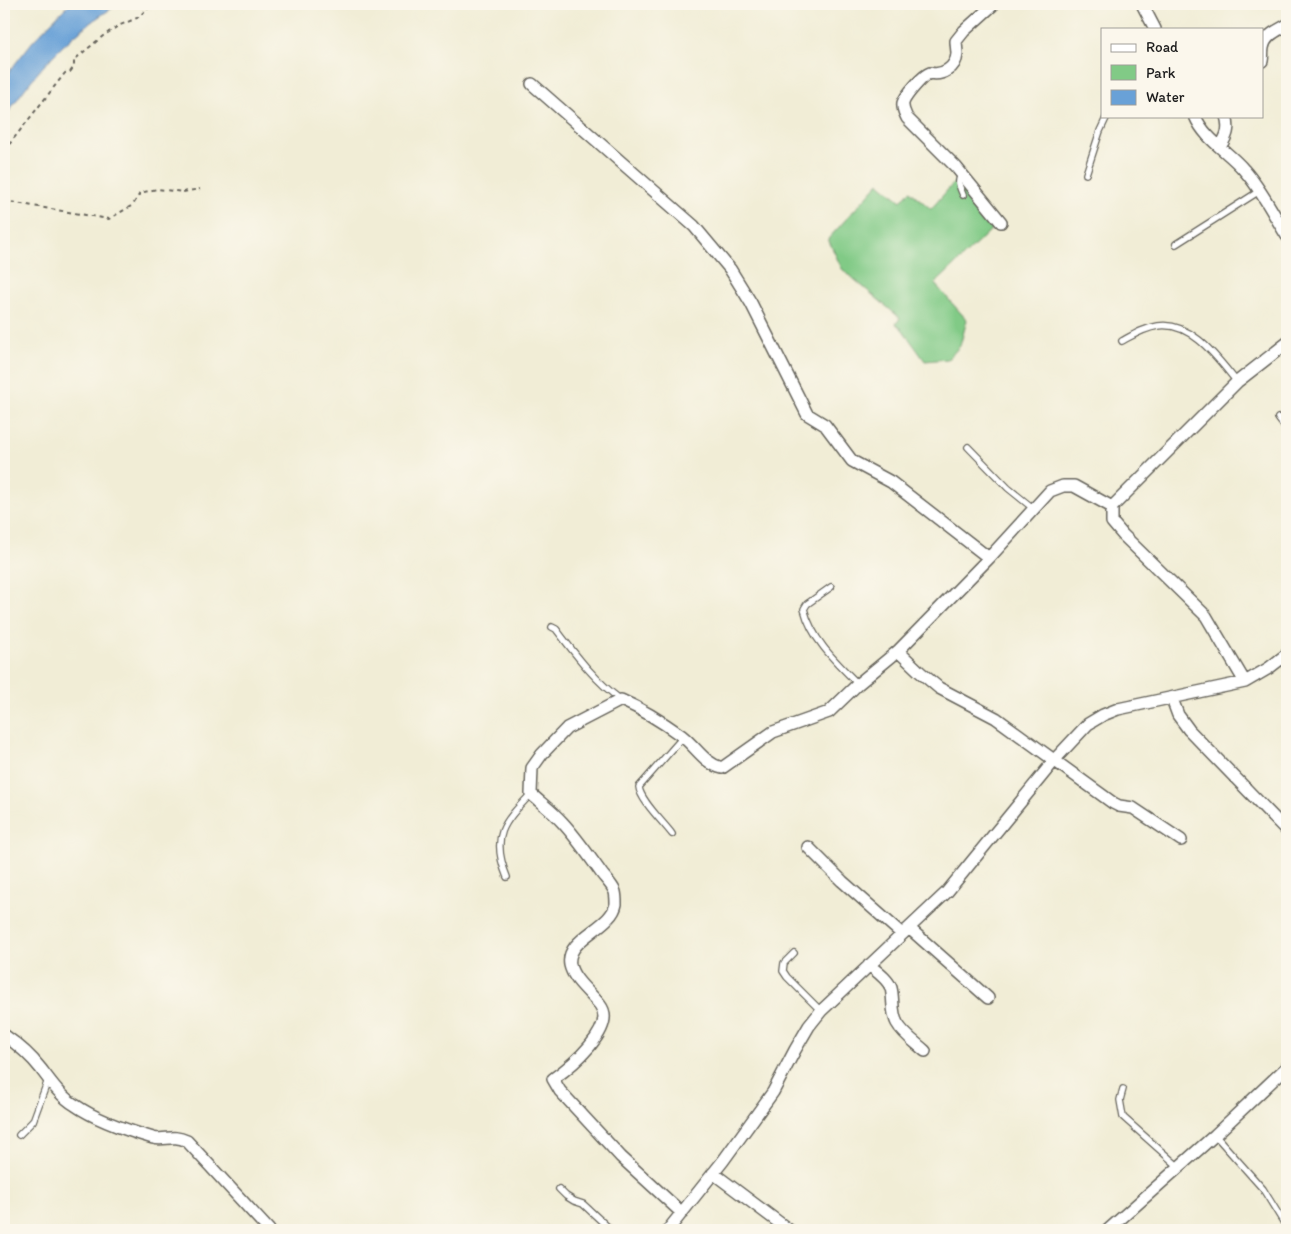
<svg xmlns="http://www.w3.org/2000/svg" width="1291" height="1234" font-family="Itim,sans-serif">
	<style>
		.green { fill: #81ca86; stroke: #4e7351 }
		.water { fill: #69a1d7; stroke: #425e7a }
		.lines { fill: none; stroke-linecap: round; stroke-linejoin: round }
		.lane-casing { stroke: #67655d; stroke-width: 8 }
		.street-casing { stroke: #67655d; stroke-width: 14 }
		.path { stroke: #67655d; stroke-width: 2; stroke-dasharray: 4 4; stroke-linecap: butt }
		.lane { stroke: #fff; stroke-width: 5.5 }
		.street { stroke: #fff; stroke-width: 11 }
	</style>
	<rect width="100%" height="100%" fill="#fbf7ec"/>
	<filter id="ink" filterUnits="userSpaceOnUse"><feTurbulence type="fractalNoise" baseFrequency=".02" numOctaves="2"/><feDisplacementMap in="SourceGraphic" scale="10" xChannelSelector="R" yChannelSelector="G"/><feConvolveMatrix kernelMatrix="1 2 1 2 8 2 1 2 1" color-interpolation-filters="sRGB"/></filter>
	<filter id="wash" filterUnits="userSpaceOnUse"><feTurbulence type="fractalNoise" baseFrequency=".0096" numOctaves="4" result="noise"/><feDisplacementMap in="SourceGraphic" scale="20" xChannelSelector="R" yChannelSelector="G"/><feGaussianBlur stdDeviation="1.12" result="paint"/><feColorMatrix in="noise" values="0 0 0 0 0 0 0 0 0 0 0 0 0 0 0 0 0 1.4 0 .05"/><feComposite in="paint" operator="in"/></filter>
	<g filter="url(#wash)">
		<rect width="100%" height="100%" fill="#f1edd6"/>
		<!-- green -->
		<path class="green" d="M957 179C971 183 985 215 993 228L935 284 967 320 960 346 948 359 925 361 902 329 896 324 900 318 842 269 828 239 879 183 901 201 910 191 931 209Z"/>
		<!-- water -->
		<path class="water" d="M69 4H119C108 11 96 18 86 26 54 51 26 84 4 119V78L33 41Z"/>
	</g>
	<g filter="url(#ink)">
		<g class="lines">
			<!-- lane casing -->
			<g class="lane-casing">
				<path id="lane" d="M4 8 7 4
					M962 174C956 181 960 188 963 195
					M1086 174 1100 131 1107 116
					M1176 244 1261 190
					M1122 341C1133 335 1144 328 1158 326 1192 321 1218 359 1237 382
					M1278 418 1287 430
					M968 447 1008 488 1034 509
					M831 587 807 604 804 609C812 640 836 662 858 684
					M552 627 556 629C576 655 594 680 621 700
					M672 834C664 823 640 800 639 787L683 737
					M507 877C490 836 504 822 531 794
					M794 953 784 963 783 971 787 977 821 1011
					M1123 1089 1120 1100 1123 1117 1179 1167
					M19 1135 33 1121 48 1080
					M1215 1135 1263 1189 1287 1228
					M559 1189 566 1196 574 1201 583 1204 611 1230"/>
			</g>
			<!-- street casing -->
			<g class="street-casing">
				<path id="street" d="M994 4 964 31 956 41C956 45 957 50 957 54 956 68 942 76 930 73 923 75 905 96 903 103 902 109 905 113 907 118L956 167 1001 222
					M1142 4 1155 29
					M1262 61C1263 57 1262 53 1263 48 1265 35 1277 31 1287 25
					M532 84 694 226 730 269 751 303 807 414 825 425 852 461 891 482 989 558
					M1195 116C1205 140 1228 151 1244 170 1262 190 1273 214 1287 236
					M1220 147C1227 136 1230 129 1226 116
					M1112 507V522L1123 535 1206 616 1245 682
					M898 651 920 672 939 688 996 718 1113 803 1119 806 1133 808 1181 840
					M1172 699 1178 715 1189 730 1287 831
					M808 847 842 881 902 934
					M909 928 988 998
					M869 965C876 971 888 979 891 988 894 1000 891 1012 897 1023 903 1034 916 1043 925 1051
					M4 1035C17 1044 31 1056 41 1069 50 1081 61 1097 75 1105 95 1119 129 1131 153 1138 166 1141 172 1134 187 1141L269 1230
					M713 1173 789 1230
					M682 1213 621 1157 560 1091 553 1079C570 1067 618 1028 600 1005 591 993 573 980 570 965 565 938 612 928 616 904 616 900 616 896 615 892 613 886 606 879 602 874 589 856 577 838 562 822 553 812 541 803 531 794L532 768 542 754 567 728 621 700C642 709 664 723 682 736 696 747 705 764 722 768L773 732 829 712 858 684 898 651 989 558 1050 491 1063 486H1074L1112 507 1237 382 1287 343
					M668 1230 723 1161 773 1092 795 1050 809 1026 821 1011 947 892 1058 756 1088 724 1103 715 1118 709 1245 682 1269 668 1287 654
					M1108 1230 1215 1135 1287 1067"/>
			</g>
			<!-- path -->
			<path class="path" d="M4 151 65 73 70 72 74 67V60L103 36 118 26 137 18 153 4
				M4 201 109 219 133 205 140 193 157 189 183 192 200 189"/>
			<!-- lane -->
			<use href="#lane" class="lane"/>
			<!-- street -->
			<use href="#street" class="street"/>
		</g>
	</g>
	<!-- margin -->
	<rect width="1291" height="1234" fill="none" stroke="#fbf7ec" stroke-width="20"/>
	<!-- legend -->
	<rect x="1101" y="28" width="162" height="90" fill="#fbf7ec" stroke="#a29f99"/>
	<rect x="1111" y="44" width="25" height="8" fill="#ffffff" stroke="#a29f99"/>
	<text x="1146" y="52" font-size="15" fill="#1c1c1c">Road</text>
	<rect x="1111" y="65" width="25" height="15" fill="#81ca86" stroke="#a29f99"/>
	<text x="1146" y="78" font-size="15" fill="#1c1c1c">Park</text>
	<rect x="1111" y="90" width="25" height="15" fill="#69a1d7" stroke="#a29f99"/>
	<text x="1146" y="102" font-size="15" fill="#1c1c1c">Water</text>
</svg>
